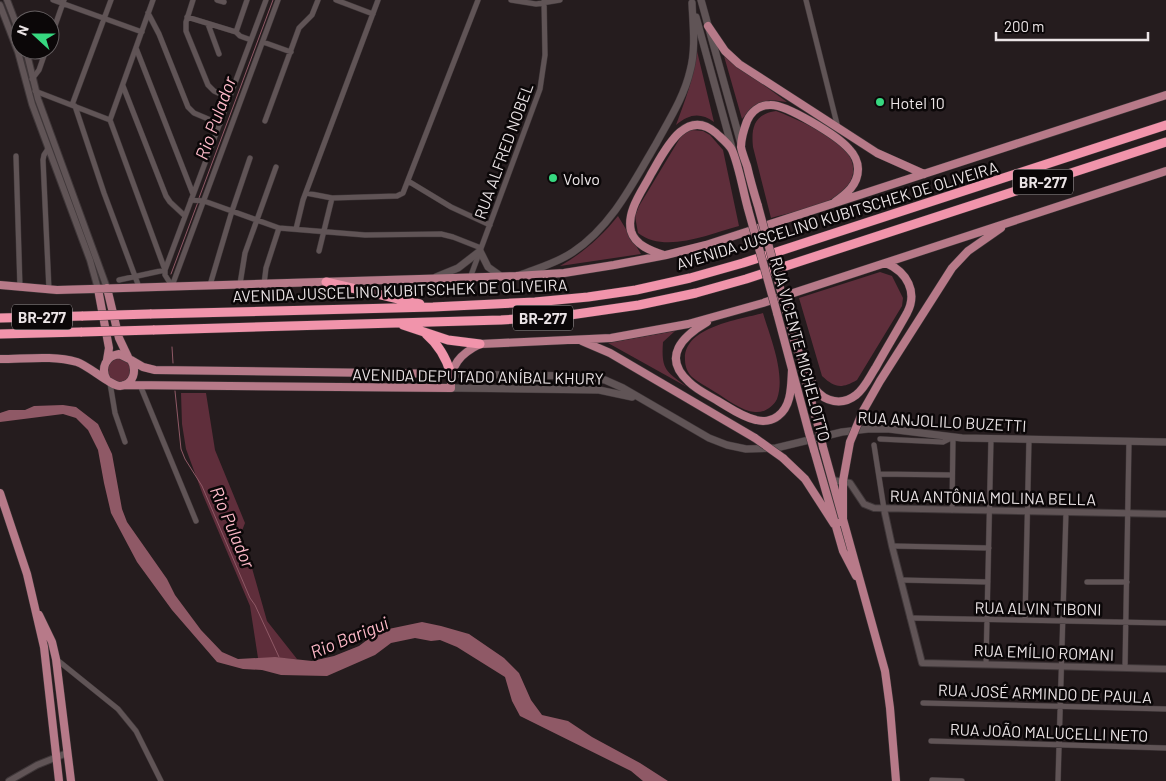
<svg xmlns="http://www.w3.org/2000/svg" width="1166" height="781" font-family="Barlow,sans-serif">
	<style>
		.green { fill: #5f2e3b }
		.water { fill: #8f5966 }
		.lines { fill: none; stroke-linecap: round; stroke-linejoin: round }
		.stream { stroke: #8f5966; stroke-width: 1 }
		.minor-casing { stroke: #3f3739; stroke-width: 6 }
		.tertiary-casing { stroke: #3f3739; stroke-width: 8 }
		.secondary-casing { stroke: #3f3739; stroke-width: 8 }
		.primary-casing { stroke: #3f3739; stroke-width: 9 }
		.motorway-casing { stroke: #3f3739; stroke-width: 10 }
		.minor { stroke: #605456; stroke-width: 5 }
		.tertiary { stroke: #605456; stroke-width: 6 }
		.secondary { stroke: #605456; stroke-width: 7 }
		.primary { stroke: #b77a89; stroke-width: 8 }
		.motorway { stroke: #f194ab; stroke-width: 9 }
		.primary-bridge-casing { stroke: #3f3739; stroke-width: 9; stroke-linecap: butt }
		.motorway-bridge-casing { stroke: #3f3739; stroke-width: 10; stroke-linecap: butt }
		.primary-bridge { stroke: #b77a89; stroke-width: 8 }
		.motorway-bridge { stroke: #f194ab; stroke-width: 9 }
		.poi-dot { fill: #37d880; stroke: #0b0708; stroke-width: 2 }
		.labels { text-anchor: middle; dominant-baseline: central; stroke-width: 5; stroke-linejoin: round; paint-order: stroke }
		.shield { fill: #0b0708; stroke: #a8a2a3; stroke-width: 1 }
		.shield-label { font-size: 15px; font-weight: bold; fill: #ebe4e6 }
		.poi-label { font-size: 16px; fill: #ebe4e6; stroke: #0b0708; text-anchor: start }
		.street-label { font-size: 16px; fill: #ebe4e6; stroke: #0b0708 }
		.water-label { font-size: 18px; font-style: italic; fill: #feb9c8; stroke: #0b0708 }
	</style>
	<rect width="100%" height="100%" fill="#251c1e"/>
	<!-- green -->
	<path class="green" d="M697 51 714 122C700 112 689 114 676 125 685 101 694 77 697 51Z
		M724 56 787 102C764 98 757 101 742 119Z
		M776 111C793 117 834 136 846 150 853 160 856 171 850 182 846 189 837 196 830 200 814 208 789 213 771 218L753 147C751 128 754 114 776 111Z
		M692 130 703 131 710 135 723 150 739 226C709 234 665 254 638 233L635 216 639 206 680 138 686 132Z
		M618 216 641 254 560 266C583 253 601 237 618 216Z
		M880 272 892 276 903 298 902 306 857 380C841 389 835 388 822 376L799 298Z
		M763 313C770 337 786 374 777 399 773 407 764 413 755 412 741 411 727 399 715 392 708 387 699 383 692 377 688 373 685 367 685 360 683 327 738 320 763 313Z
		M675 331 663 342C661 370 666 371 687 387L608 343Z
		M107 370a12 12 0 1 1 24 0a12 12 0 1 1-24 0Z
		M181 393H206L215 450 245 523 240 536 250 561 267 621 297 659 258 658 250 606 203 495 186 449 182 424Z"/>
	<!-- water -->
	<path class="water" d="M63 405 76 407 98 424 112 454 122 509 127 522 167 579 175 595 201 630 222 652 238 659 275 657 312 661 334 656 359 646 379 631 422 622 441 626 469 634 504 658 519 673 531 700 542 715 568 721 592 737 640 763 668 781H643L631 771 520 716 512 701 505 677 457 647 440 640 431 641 415 638 391 643 375 655 327 676 281 675 262 670 243 669 217 662 172 610 137 562 111 513 104 483 98 450 88 430 76 418 63 414 0 422V413L9 410H25L34 406Z"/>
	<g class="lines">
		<!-- stream -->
		<path class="stream" d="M199 198 273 0
			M171 274 198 202
			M172 347 173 363
			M175 391 181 449 185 459 202 486 250 598 255 605 279 657"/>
		<!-- minor casing -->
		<g class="minor-casing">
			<path id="minor" d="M53 0 142 32
				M193 0 186 22V31L208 85 214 91 229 98
				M217 0 224 2
				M336 0 373 14
				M511 0 536 4 560 0
				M806 0 838 128
				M148 13 159 34 188 107 194 113 220 124
				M187 17 236 32 240 36 251 40
				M208 24 219 54
				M236 32 247 0
				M50 40 64 0
				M263 42 291 52
				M136 48 193 194
				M32 79 39 70 46 50
				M123 86 166 196 170 202 185 216
				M35 91 110 120 165 270 119 280
				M72 105 111 0
				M75 106 104 193 139 287
				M110 120 153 0
				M265 121 299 28 312 15 318 0
				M48 149 44 155 43 160 49 290
				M16 156 20 288
				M408 181 451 207 490 225
				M306 193 332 198 397 196 403 193 478 0
				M191 200 204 201 279 228 365 235 441 234 453 237 481 248
				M296 229 303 200 378 0
				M319 251 332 198
				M470 278 540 89 545 55 544 0
				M240 284 245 253 276 167
				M264 284 266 268 279 228
				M210 285 232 211 250 158
				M172 286 165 275V270L266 0
				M172 286 278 0
				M110 383 115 413 125 442
				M140 385 196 521
				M880 439 943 442 953 437
				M874 445 884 509
				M879 474 952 475
				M952 510 953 437
				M892 546 989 548
				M901 580 988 582
				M1087 582H1127
				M910 618 1166 623
				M1025 620 1029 439
				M56 659 118 709 136 731 161 781
				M986 664 991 438
				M1125 668 1129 441
				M923 703 1166 709
				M931 741 1166 748
				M932 780 962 781
				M1058 781 1066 512"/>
		</g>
		<!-- tertiary casing -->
		<g class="tertiary-casing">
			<path id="tertiary" d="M7 0 20 34
				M0 5 18 52 32 104 90 260 98 289
				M26 50 38 99 107 288
				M832 480 850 483 864 504 874 508 1166 514
				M884 509 892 546 922 663 1166 669
				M9 781 37 765 67 753"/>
		</g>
		<!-- secondary casing -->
		<g class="secondary-casing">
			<path id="secondary" d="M701 0 741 144
				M696 17 732 148
				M520 275C538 268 557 263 573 252 612 226 633 183 656 144 669 120 684 97 690 71 696 49 693 26 692 3
				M436 277 458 268 480 251 488 267 502 277
				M451 374 575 376 605 380 623 388 709 438 727 445 746 449 776 448 842 432 868 429H889L962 438 1166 442
				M451 388 599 390 632 397"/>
		</g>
		<!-- primary casing -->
		<g class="primary-casing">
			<path id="primary" d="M708 26 725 51 739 64 877 153 924 174
				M758 206C754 193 750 179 747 166 745 160 742 153 741 147 741 139 744 129 747 121 751 112 759 105 770 105 786 104 838 136 849 149 854 154 858 162 858 169 858 185 846 194 835 202
				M664 255C651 251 635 245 631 231 626 211 643 190 651 174 664 152 685 106 716 133 721 138 729 144 732 150 739 166 743 191 748 209
				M0 285 57 290 516 276 564 273 614 265 666 255 706 245 1166 95
				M107 288 119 338 128 357
				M98 289 109 348 107 360
				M786 310 797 350
				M777 313 809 433
				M707 322C683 336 661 357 689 382 697 390 708 395 718 401 730 408 742 417 756 420 763 422 772 421 778 416 792 406 791 385 792 370
				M582 341 610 353 755 438
				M796 346 815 389C825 402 842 406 856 395 865 388 870 376 876 367 886 349 897 331 907 313 918 292 907 272 886 263
				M0 359C25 359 53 355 77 362 89 366 111 386 120 386 134 385 137 370 131 360L119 354C106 356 100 368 107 380
				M131 360 143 367 155 370 451 374
				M803 371 819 429
				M124 385 451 388C450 365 460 354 480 344L611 338 688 324 763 303 1166 171
				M863 411 880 381 952 268 968 251 1001 228
				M823 447 885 671 890 708 896 781
				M814 450 843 551 856 576
				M783 458 805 479 834 524 843 521V481L850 442
				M0 493 27 574 44 647 59 781
				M39 615 52 642 56 659 71 781"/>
		</g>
		<!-- motorway casing -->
		<g class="motorway-casing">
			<path id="motorway" d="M326 282 420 304
				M150 314 433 307 535 302 588 297 636 290 690 278 743 263 1166 125
				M0 318 83 316
				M403 325 448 340 480 344
				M153 330 501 320 563 316 639 305 696 293 746 279 1166 142
				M0 334 82 332
				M426 334C439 345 446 357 451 374"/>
		</g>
		<!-- minor -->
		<use href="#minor" class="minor"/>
		<!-- tertiary -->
		<use href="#tertiary" class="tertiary"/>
		<!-- secondary -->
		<use href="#secondary" class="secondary"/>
		<!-- primary -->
		<use href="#primary" class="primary"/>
		<!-- motorway -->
		<use href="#motorway" class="motorway"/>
		<!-- primary-bridge casing -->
		<g class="primary-bridge-casing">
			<path id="primary-bridge" d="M758 206 786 310
				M748 209 777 313
				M819 429 823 447
				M809 433 814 450
				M755 438 783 458
				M850 442 863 411"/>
		</g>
		<!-- motorway-bridge casing -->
		<g class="motorway-bridge-casing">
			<path id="motorway-bridge" d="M83 316 150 314
				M82 332 153 330"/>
		</g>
		<!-- primary-bridge -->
		<use href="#primary-bridge" class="primary-bridge"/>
		<!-- motorway-bridge -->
		<use href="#motorway-bridge" class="motorway-bridge"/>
	</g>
	<!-- markers -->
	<g class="poi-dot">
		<circle cx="880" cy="102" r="5"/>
		<circle cx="553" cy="178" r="5"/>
	</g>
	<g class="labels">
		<!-- shield labels -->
		<g class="shield">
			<rect x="1013" y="169.5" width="60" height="25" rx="4"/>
			<rect x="12" y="304.5" width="60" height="25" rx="4"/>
			<rect x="513" y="305.5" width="60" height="25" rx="4"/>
		</g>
		<g class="shield-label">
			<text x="1043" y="182">BR-277</text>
			<text x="42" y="317">BR-277</text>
			<text x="543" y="318">BR-277</text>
		</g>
		<!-- poi labels -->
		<g class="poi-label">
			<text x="890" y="102">Hotel 10</text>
			<text x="563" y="178">Volvo</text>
		</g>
		<!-- street labels -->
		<g class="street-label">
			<text transform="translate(503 151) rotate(-70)">RUA ALFRED NOBEL</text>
			<text transform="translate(837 215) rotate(-17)">AVENIDA JUSCELINO KUBITSCHEK DE OLIVEIRA</text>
			<text transform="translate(400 290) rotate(-2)">AVENIDA JUSCELINO KUBITSCHEK DE OLIVEIRA</text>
			<text transform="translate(801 349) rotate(75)">RUA VICENTE MICHELOTTO</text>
			<text transform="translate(478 376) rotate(1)">AVENIDA DEPUTADO ANÍBAL KHURY</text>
			<text transform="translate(942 421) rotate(3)">RUA ANJOLILO BUZETTI</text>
			<text transform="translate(993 497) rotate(1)">RUA ANTÔNIA MOLINA BELLA</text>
			<text transform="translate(1038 608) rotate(1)">RUA ALVIN TIBONI</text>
			<text transform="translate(1044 652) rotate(2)">RUA EMÍLIO ROMANI</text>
			<text transform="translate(1045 693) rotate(2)">RUA JOSÉ ARMINDO DE PAULA</text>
			<text transform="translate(1049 732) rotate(2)">RUA JOÃO MALUCELLI NETO</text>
		</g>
		<!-- water labels -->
		<g class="water-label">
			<text transform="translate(215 118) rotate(-70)">Rio Pulador</text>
			<text transform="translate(233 527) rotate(67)">Rio Pulador</text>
			<text transform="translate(349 637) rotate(-22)">Rio Barigui</text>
		</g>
	</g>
	<!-- north arrow -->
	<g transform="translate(35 35) rotate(291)"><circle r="24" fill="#0b0708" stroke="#655f61"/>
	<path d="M0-4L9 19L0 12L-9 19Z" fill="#37d880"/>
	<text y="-8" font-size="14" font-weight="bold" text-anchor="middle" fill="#ebe4e6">N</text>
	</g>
	<!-- scale -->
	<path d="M996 32v8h152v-8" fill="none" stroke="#ebe4e6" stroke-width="2.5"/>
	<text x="1004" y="32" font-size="15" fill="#ebe4e6" stroke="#0b0708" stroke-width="4" paint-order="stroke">200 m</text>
</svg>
